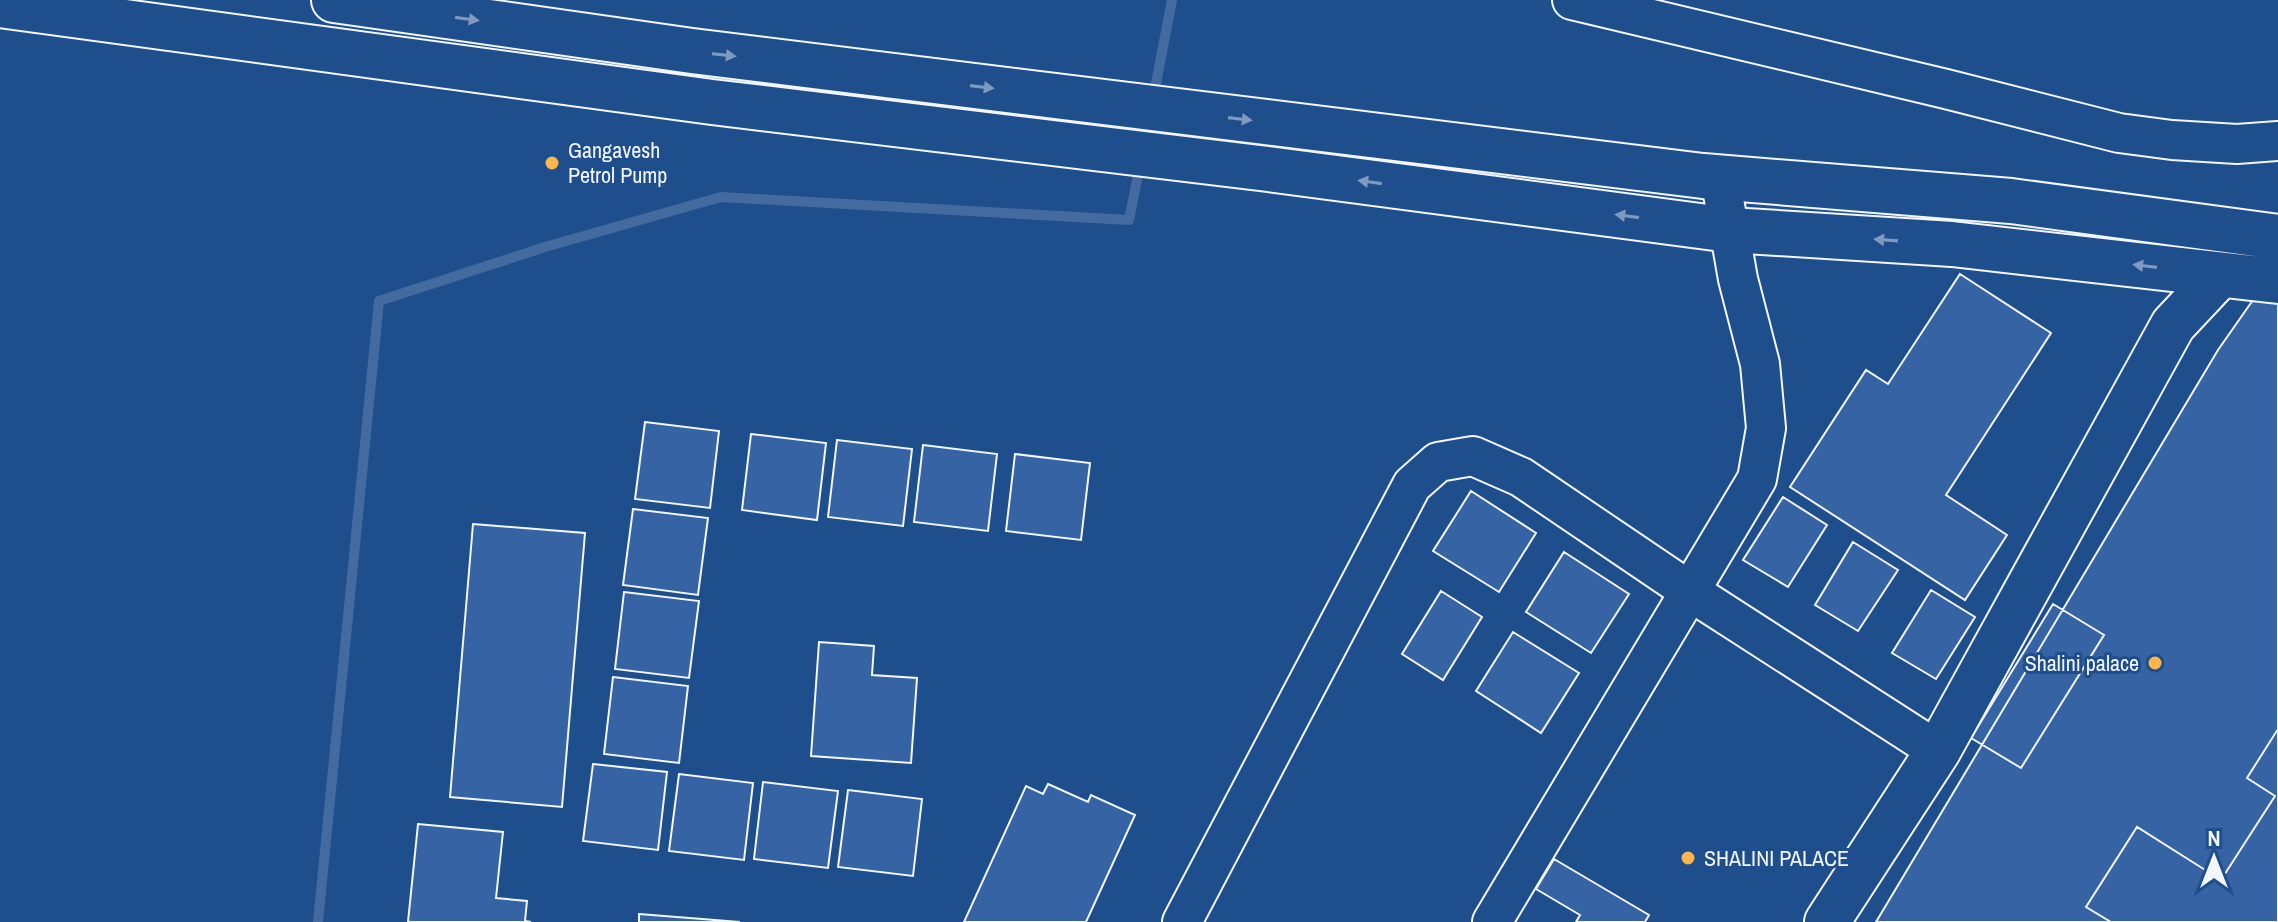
<svg xmlns="http://www.w3.org/2000/svg" width="2278" height="922" font-family="'Archivo Narrow',sans-serif">
	<style>
		.lines { fill: none; stroke-linecap: round; stroke-linejoin: round }
		.stream { stroke: #446ba0; stroke-width: 10 }
		.building { fill: #3563a3; stroke: #f2f6ff; stroke-width: 2 }
		.minor-casing { stroke: #f2f6ff; stroke-width: 42 }
		.major-casing { stroke: #f2f6ff; stroke-width: 48 }
		.highway-casing { stroke: #f2f6ff; stroke-width: 48 }
		.minor { stroke: #1f4e8c; stroke-width: 38 }
		.major { stroke: #1f4e8c; stroke-width: 44 }
		.highway { stroke: #1f4e8c; stroke-width: 44 }
		.oneway { fill: #7e9ac0 }
		.poi-dot { fill: #ffb74d; stroke: #1f4e8c; stroke-width: 3 }
		.labels { text-anchor: middle; dominant-baseline: central; stroke-width: 6; stroke-linejoin: round; paint-order: stroke }
		.poi-label { font-size: 22px; fill: #f2f6ff; stroke: #1f4e8c; text-anchor: start }
	</style>
	<rect width="100%" height="100%" fill="#1f4e8c"/>
	<g class="lines">
		<!-- stream -->
		<path class="stream" d="M1153 99 1172 0
			M318 922 379 301 545 247 721 197 1129 220 1138 175"/>
	</g>
	<!-- building -->
	<path class="building" d="M1960 274 2051 333 1946 495 2007 535 1965 600 1790 487 1866 370 1888 384Z
		M2253 300 2278 302V922H1876L2218 350Z
		M645 422 719 431 710 508 635 499Z
		M751 434 826 443 817 520 742 510Z
		M837 440 912 449 903 526 828 517Z
		M923 445 997 454 988 531 914 522Z
		M1015 454 1090 463 1081 540 1006 531Z
		M1471 491 1536 533 1499 592 1433 551Z
		M1783 497 1827 525 1788 587 1743 560Z
		M633 509 708 518 698 595 623 585Z
		M473 524 585 533 562 807 450 797Z
		M1853 542 1898 570 1858 631 1815 605Z
		M1564 552 1629 594 1591 653 1526 612Z
		M1931 590 1975 617 1936 679 1892 653Z
		M1441 591 1482 617 1443 680 1402 654Z
		M624 592 699 601 689 678 615 669Z
		M2053 604 2104 635 2021 768 1971 738Z
		M1513 632 1579 673 1541 733 1476 691Z
		M819 642 874 646 872 675 917 678 911 763 811 756Z
		M613 677 688 686 679 763 604 754Z
		M2278 729V922H2111L2086 907 2137 827 2221 880 2275 796 2247 778Z
		M593 764 667 772 658 850 583 841Z
		M679 774 753 783 744 860 669 851Z
		M763 782 838 791 828 868 754 859Z
		M1048 784 1088 802 1091 795 1135 815 1086 922H964L1026 786 1043 794Z
		M848 790 922 799 913 876 838 867Z
		M418 824 503 832 496 898 527 901 525 921 531 922H408Z
		M1554 859 1649 915 1645 922H1576L1580 915 1536 889Z
		M639 914 740 922H639Z"/>
	<g class="lines">
		<!-- minor casing -->
		<g class="minor-casing">
			<path id="minor" d="M1572 0 1946 89 2119 133 2172 140 2237 144 2278 141
				M1182 922 1412 485 1438 462 1473 456 1521 477 1691 592 1938 751
				M1492 922 1757 479 1766 428 1760 364 1738 279 1720 177"/>
		</g>
		<!-- major casing -->
		<g class="major-casing">
			<path id="major" d="M1827 922 1938 751 2173 325 2219 276"/>
		</g>
		<!-- highway casing -->
		<g class="highway-casing">
			<path id="highway" d="M334 0 692 51 1703 176 2011 201 2278 237
				M0 5 712 102 1268 169 1730 230 1952 244 2278 281"/>
		</g>
		<!-- minor -->
		<use href="#minor" class="minor"/>
		<!-- major -->
		<use href="#major" class="major"/>
		<!-- highway -->
		<use href="#highway" class="highway"/>
	</g>
	<!-- one-way arrows -->
	<defs><path id="oneway-solid" d="M-6-.8H1V-3.2L6.5 0L1 3.2V.8H-6Z" transform="scale(2)"/></defs>
	<g class="oneway">
		<use href="#oneway-solid" transform="translate(467 19) rotate(8)"/>
		<use href="#oneway-solid" transform="translate(724 55) rotate(7)"/>
		<use href="#oneway-solid" transform="translate(982 87) rotate(7)"/>
		<use href="#oneway-solid" transform="translate(1240 119) rotate(7)"/>
		<use href="#oneway-solid" transform="translate(1370 182) rotate(-172)"/>
		<use href="#oneway-solid" transform="translate(1627 216) rotate(-172)"/>
		<use href="#oneway-solid" transform="translate(1886 240) rotate(-176)"/>
		<use href="#oneway-solid" transform="translate(2145 266) rotate(-173)"/>
	</g>
	<!-- markers -->
	<g class="poi-dot">
		<circle cx="552" cy="163" r="8"/>
		<circle cx="2155" cy="663" r="8"/>
		<circle cx="1688" cy="858" r="8"/>
	</g>
	<g class="labels">
		<!-- poi labels -->
		<g class="poi-label">
			<text x="568" y="150">Gangavesh<tspan x="568" dy="25">Petrol Pump</tspan></text>
			<text x="2139" y="663" text-anchor="end">Shalini palace</text>
			<text x="1704" y="858">SHALINI PALACE</text>
		</g>
	</g>
	<!-- north arrow -->
	<g transform="translate(2214 858)" stroke="#1f4e8c" stroke-width="6" paint-order="stroke">
	<path d="M0-6L14 30L0 20L-14 30Z" fill="#f2f6ff"/>
	<text y="-12" font-size="22" font-weight="bold" text-anchor="middle" fill="#f2f6ff">N</text>
	</g>
</svg>
